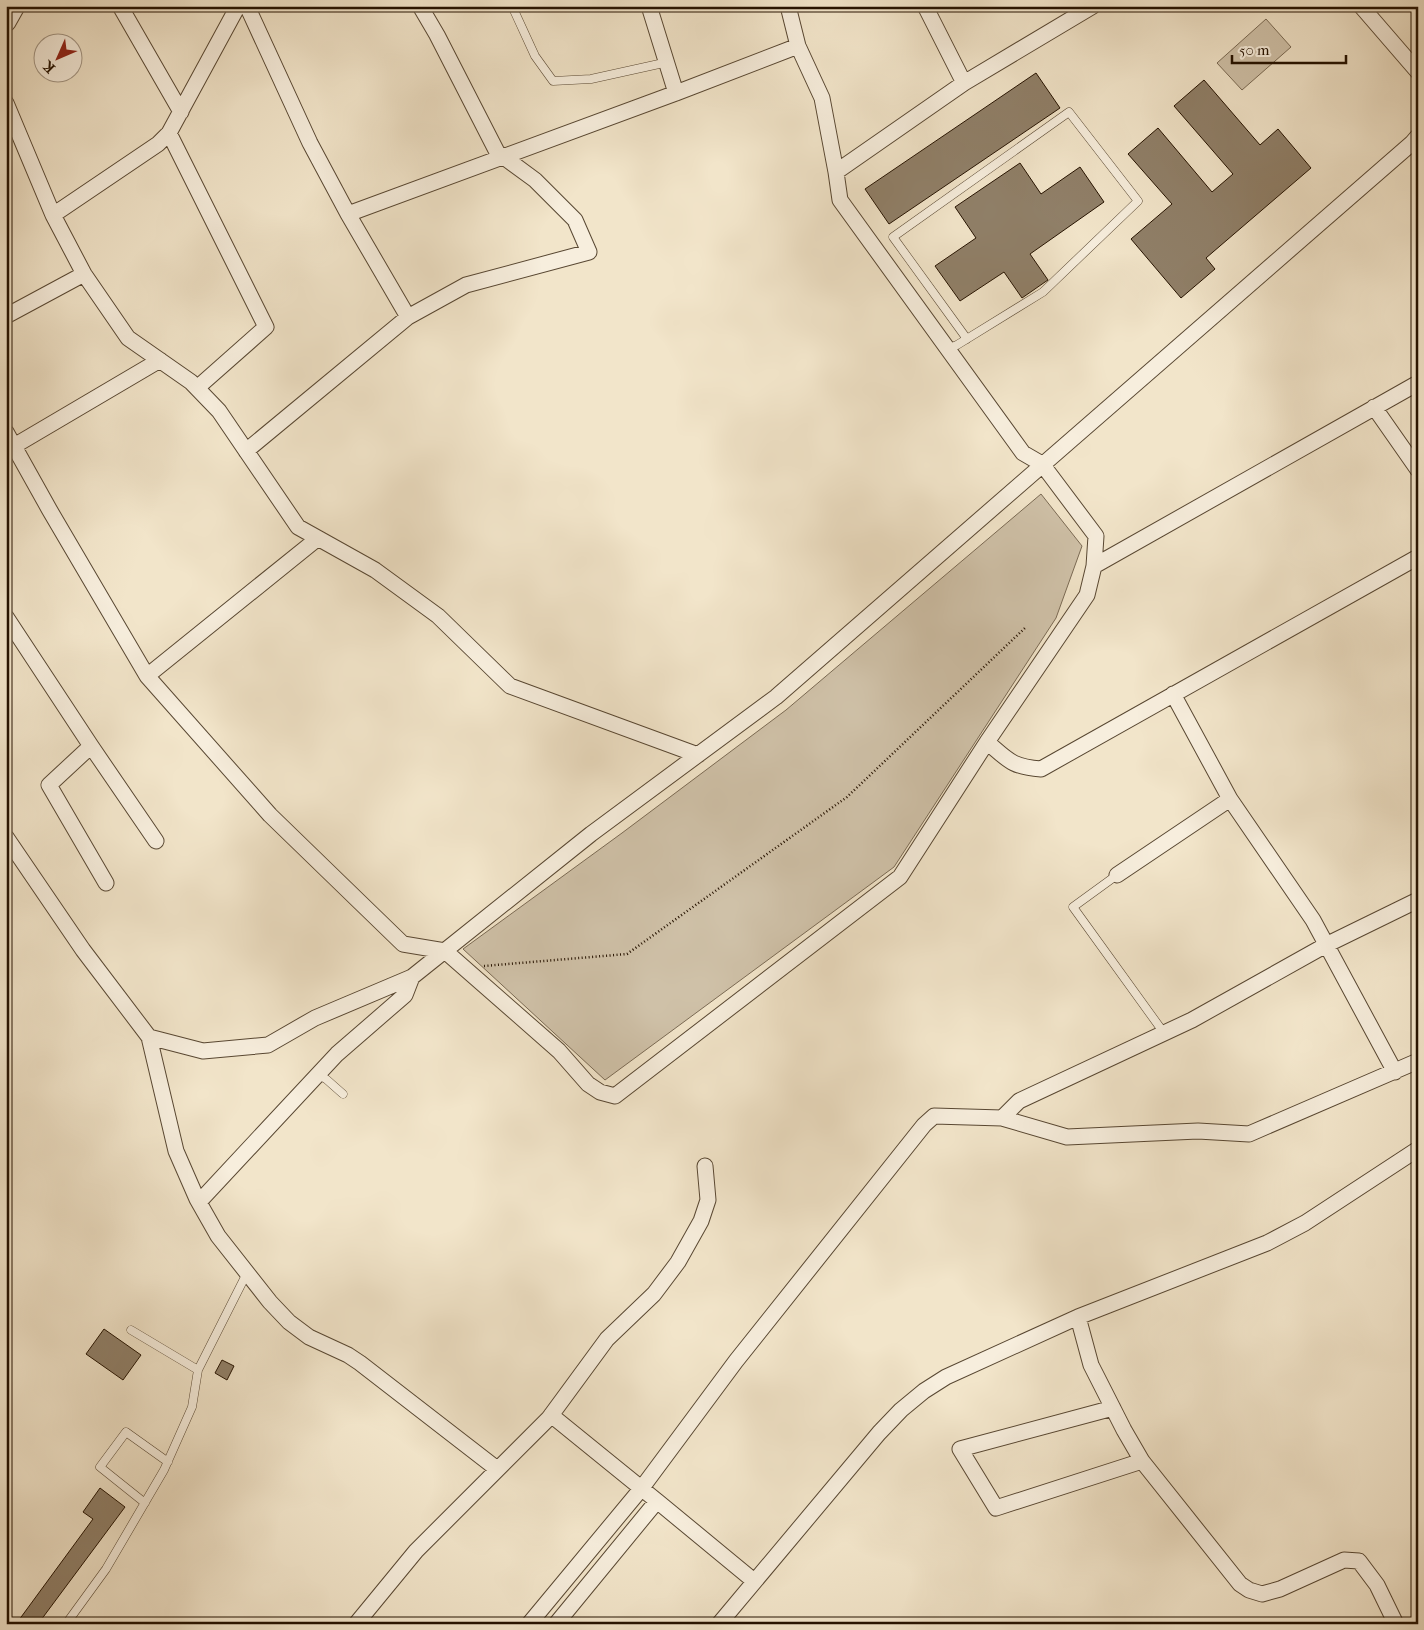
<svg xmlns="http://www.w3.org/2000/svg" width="1424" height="1630" font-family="'IM FELL French Canon',serif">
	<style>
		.green { fill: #cfc1a8; stroke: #7a6a54 }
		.building { fill: #908069; stroke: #251200 }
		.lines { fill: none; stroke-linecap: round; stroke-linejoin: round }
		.service-casing { stroke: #584732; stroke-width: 9 }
		.minor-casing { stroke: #584732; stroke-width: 17 }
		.tertiary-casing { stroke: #584732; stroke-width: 21 }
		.path { stroke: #251200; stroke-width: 2.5; stroke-dasharray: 1 2.5; stroke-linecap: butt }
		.service { stroke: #f7eedd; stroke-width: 8 }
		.minor { stroke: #f7eedd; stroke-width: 15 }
		.tertiary { stroke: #f7eedd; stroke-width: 19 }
	</style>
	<rect width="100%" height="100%" fill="#f2e5ca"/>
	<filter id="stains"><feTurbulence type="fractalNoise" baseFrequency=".004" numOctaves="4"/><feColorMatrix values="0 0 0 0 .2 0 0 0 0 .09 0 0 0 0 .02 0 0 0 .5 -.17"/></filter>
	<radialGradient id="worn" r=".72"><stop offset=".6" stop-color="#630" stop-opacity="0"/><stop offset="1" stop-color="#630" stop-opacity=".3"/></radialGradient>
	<!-- green -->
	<path class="green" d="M1266 19 1291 47 1242 90 1217 63Z
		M1041 494 1082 546 1056 618 894 867 605 1080 463 949 622 833 786 710Z"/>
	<!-- building -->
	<path class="building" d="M1036 73 1060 108 889 224 865 189Z
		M1204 80 1260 145 1278 129 1311 168 1206 258 1215 269 1181 298 1131 239 1172 204 1128 154 1158 128 1212 192 1233 174 1174 106Z
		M1020 163 1041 194 1080 167 1104 202 1030 254 1048 280 1045 282 1022 298 1004 272 960 301 935 266 976 238 955 207Z
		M104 1329 141 1355 123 1380 86 1354Z
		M222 1360 234 1366 227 1380 215 1373Z
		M100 1488 125 1507 38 1624H16L93 1519 83 1512Z"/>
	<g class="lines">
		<!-- service casing -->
		<g class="service-casing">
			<path id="service" d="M512 6 535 56 553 81 591 79 668 62
				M947 349 957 345 1043 292 1138 201 1069 112 893 237 967 339
				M1117 875 1073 907 1164 1033
				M318 1075 326 1079 343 1094
				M131 1330 198 1370
				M145 1503 100 1467 126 1432 168 1462
				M66 1624 106 1569 164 1470 192 1407 198 1370 247 1273"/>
		</g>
		<!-- minor casing -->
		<g class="minor-casing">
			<path id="minor" d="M120 6 181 112
				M247 6 310 143 348 214 408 317
				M649 6 676 93 798 46 788 6
				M925 6 964 83
				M1361 6 1418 72
				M798 46 822 98 836 172 964 83 1093 6
				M6 103 53 215 84 274 128 338 191 382 219 411 298 527 375 570 438 616 510 686 698 755
				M169 133 266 327 197 388
				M348 214 676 93
				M53 215 158 144 169 133 238 6
				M6 316 84 274
				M1374 407 1418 470
				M6 432 49 509 147 676 270 815 403 944 445 951 559 1051 588 1084 600 1092 615 1096 900 877 987 742 1087 595 1094 566 1096 536 1042 464 1023 453 840 200 836 172
				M14 446 160 360
				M246 451 408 317 466 285 589 252 575 220 535 180 497 152 437 35 420 6
				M1094 566 1418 383
				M6 617 91 746 156 841
				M147 676 317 539
				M1173 694 1230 799 1313 920 1395 1072
				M987 742C1008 760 1012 767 1041 769L1418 557
				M91 746 49 785 106 883
				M6 837 83 950 149 1037 203 1051 268 1045 315 1018 412 977 591 834 776 697 1412 143 1418 136
				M1117 875 1230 799
				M149 1037 176 1151 197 1199 218 1236 270 1302 289 1322 309 1337 348 1355 360 1363 497 1469
				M1002 1118 1019 1101 1192 1020 1326 945 1418 900
				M199 1202 337 1054 405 995 412 977
				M1078 1317 1091 1365 1124 1430 1142 1461 1240 1584 1249 1590 1262 1594 1280 1589 1344 1560 1359 1561 1377 1585 1396 1624
				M1113 1408 960 1449 996 1508 1142 1461
				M551 1415 657 1501 556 1624
				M657 1501 754 1581
				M356 1624 416 1551 549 1418 607 1339 654 1294 678 1262 701 1221 708 1200 705 1166
				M529 1624 641 1489 736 1361 924 1125 934 1116 1002 1118 1067 1137 1198 1131 1249 1134 1418 1061
				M719 1624 879 1433 901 1410 924 1391 946 1377 1078 1317 1267 1243 1305 1223 1418 1149"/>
		</g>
		<!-- tertiary casing -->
		<g class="tertiary-casing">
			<path id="tertiary" d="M6 22 15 6"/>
		</g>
		<!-- path -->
		<path class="path" d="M484 966 627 954 847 797 1026 627"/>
		<!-- service -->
		<use href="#service" class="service"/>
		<!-- minor -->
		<use href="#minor" class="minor"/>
		<!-- tertiary -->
		<use href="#tertiary" class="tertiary"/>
	</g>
	<!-- margin -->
	<rect width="1424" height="1630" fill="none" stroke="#f2e5ca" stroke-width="25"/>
	<rect x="8" y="8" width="1409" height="1615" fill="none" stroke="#251200" stroke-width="2.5"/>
	<rect x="12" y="12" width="1399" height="1605" fill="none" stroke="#251200"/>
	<!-- north arrow -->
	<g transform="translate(58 58) rotate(225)"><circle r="24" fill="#f7eedd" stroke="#a39685"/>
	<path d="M0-4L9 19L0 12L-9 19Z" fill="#8f2418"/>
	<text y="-8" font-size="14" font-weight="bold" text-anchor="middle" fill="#251200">K</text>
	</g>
	<!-- scale -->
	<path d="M1232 55v8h114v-8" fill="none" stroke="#251200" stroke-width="2.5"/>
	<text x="1239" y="55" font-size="15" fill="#251200" stroke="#f7eedd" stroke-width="4" paint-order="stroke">50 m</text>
	<rect width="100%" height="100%" filter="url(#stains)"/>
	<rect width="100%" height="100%" fill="url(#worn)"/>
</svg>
